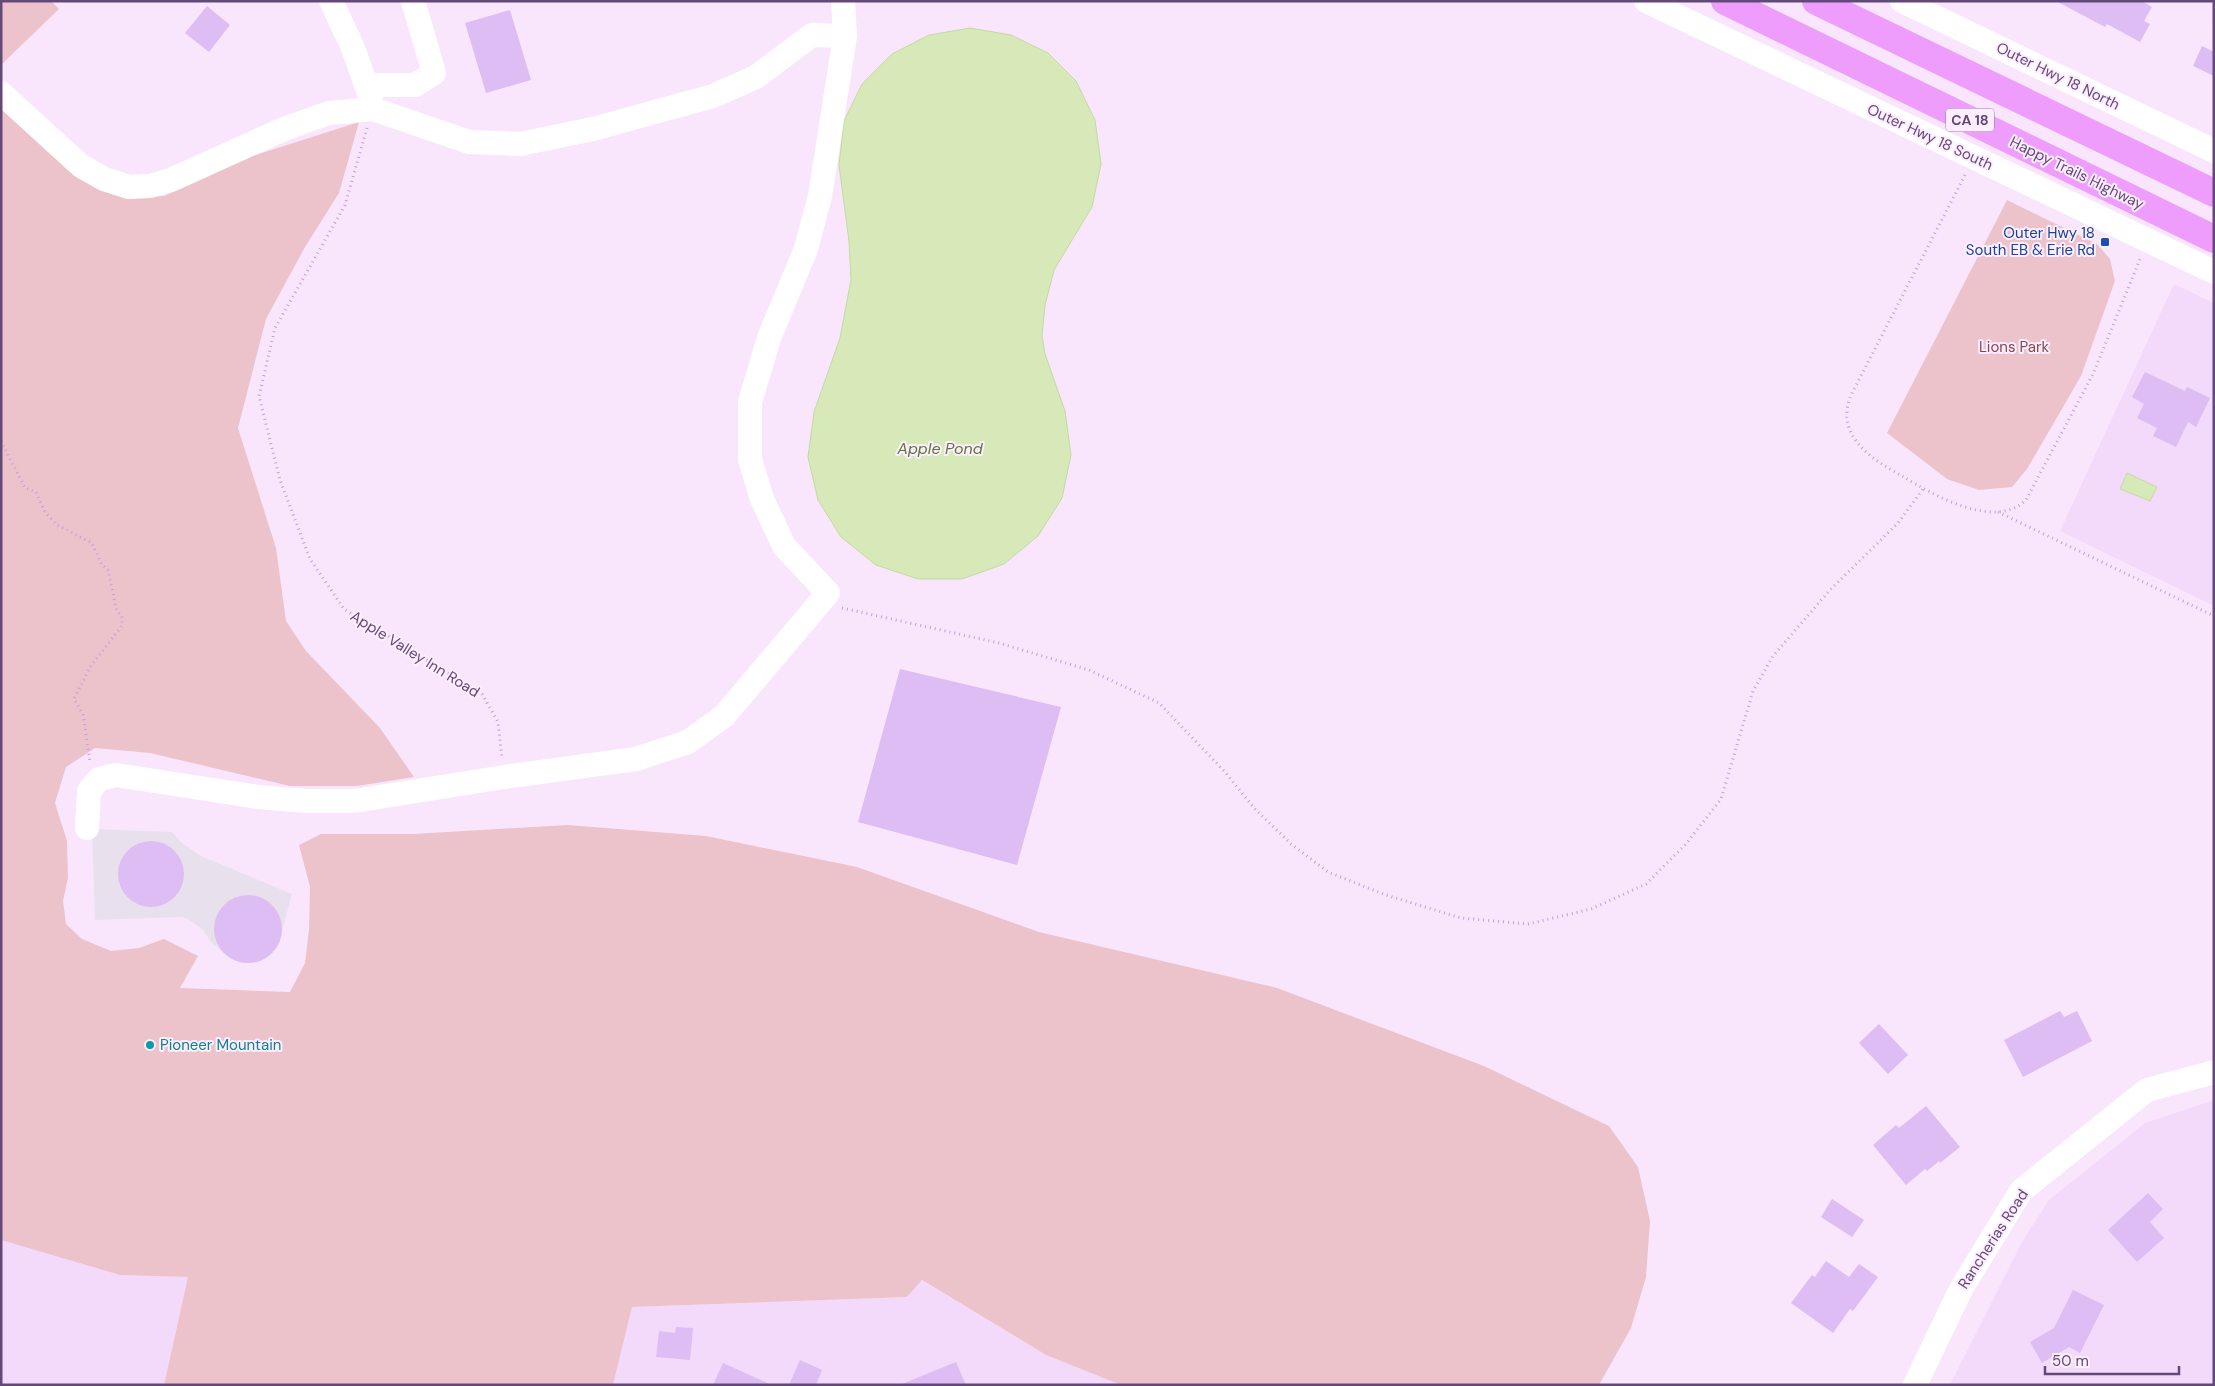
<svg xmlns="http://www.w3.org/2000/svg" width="2215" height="1386" font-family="'DM Sans',sans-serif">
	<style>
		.residential { fill: #f3dafa }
		.industrial { fill: #e9e0ed }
		.green { fill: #ecc3cb }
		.water { fill: #d7e8b9; stroke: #c5da9f }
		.building { fill: #debcf4 }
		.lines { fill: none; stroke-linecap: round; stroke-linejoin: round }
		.path { stroke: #c29fd9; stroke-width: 3; stroke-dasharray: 1 4; stroke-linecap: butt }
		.minor { stroke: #fff; stroke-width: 24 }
		.major { stroke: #ee9dfd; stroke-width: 28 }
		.transit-dot { fill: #1a4fb4; stroke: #fcedff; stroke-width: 2 }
		.culture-dot { fill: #0f9aa8; stroke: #fcedff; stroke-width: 2 }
		.labels { text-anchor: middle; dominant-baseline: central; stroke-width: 4; stroke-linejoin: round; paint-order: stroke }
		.shield { fill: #fcedff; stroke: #917aa0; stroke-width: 1 }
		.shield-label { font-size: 14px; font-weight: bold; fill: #634978 }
		.street-label { font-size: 15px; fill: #634978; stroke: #fcedff }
		.transit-label { font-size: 15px; fill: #164399; stroke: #fcedff; text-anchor: end }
		.park-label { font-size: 15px; fill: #8a464c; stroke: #fcedff }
		.culture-label { font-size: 15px; fill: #0d838f; stroke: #fcedff; text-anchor: start }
		.water-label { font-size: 16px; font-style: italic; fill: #5f763a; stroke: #fcedff }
	</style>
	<rect width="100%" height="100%" fill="#f9e6fd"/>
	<!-- residential -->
	<path class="residential" d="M2174 284 2214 303V606L2060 531Z
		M2214 1100V1385H1950L2023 1240 2049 1200 2145 1123Z
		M1 1240 120 1275 188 1277 164 1385H1Z
		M921 1280 1046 1355 1121 1385H613L632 1307 907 1297Z"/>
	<!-- industrial -->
	<path class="industrial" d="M92 829 172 832 182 843 201 856 292 894 278 946 271 954 262 960 251 963 240 962 230 958 211 942 203 930 188 919 182 917 95 920Z"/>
	<!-- green -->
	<path class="green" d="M1 1H51L59 9 1 65Z
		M1 107 133 198 164 196 246 158 359 122 339 193 305 247 266 319 238 428 276 548 286 621 306 651 380 728 414 777 357 786H290L150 753 95 748 66 767 55 803 67 841 68 878 63 901 66 924 82 939 111 951 139 948 164 939 198 956 180 988 290 992 305 963 309 930 310 887 299 845 321 834H413L568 825 706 836 857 867 1039 932 1277 988 1484 1066 1609 1126 1638 1167 1650 1221 1646 1277 1631 1328 1599 1385H1121L1046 1355 922 1280 907 1297 632 1307 613 1385H164L188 1277 120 1275 1 1240Z
		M2007 200 2097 244 2110 259 2115 281 2081 376 2027 469 2012 487 1979 490 1947 479 1887 433Z"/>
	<!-- water -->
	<path class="water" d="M970 28 1011 35 1048 53 1076 81 1095 120 1101 164 1092 207 1054 270 1045 305 1042 336 1045 354 1065 411 1071 455 1062 498 1038 536 1004 564 962 579H918L876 565 841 537 818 500 808 457 814 412 840 338 851 280 849 241 839 165 844 121 862 84 892 54 929 35Z
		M2127 473 2157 487 2150 501 2120 489Z"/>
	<!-- building -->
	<path class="building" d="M2056 1H2142L2152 7 2144 21 2150 24 2140 42 2107 24 2105 27Z
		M207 6 230 25 209 52 185 33Z
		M510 10 531 80 486 93 465 23Z
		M2202 46 2214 52V76L2193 66Z
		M2145 372 2185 391 2187 387 2210 398 2196 427 2188 422 2176 447 2153 436 2157 428 2137 418 2144 404 2132 397Z
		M900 669 1061 707 1017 865 858 822Z
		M118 874a33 33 0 1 1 66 0a33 33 0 1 1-66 0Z
		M214 929a34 34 0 1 1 68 0a34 34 0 1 1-68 0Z
		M2060 1011 2064 1017 2077 1011 2092 1041 2023 1077 2004 1040Z
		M1879 1024 1908 1055 1888 1074 1859 1043Z
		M1926 1106 1960 1147 1940 1163 1939 1161 1927 1171 1925 1169 1906 1185 1873 1145 1896 1125 1899 1128Z
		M2148 1193 2163 1209 2150 1222 2164 1238 2137 1262 2108 1230Z
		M1832 1199 1864 1220 1852 1237 1821 1217Z
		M1826 1261 1849 1277 1859 1264 1878 1277 1853 1311 1850 1309 1833 1333 1791 1303 1812 1275 1815 1277Z
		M2073 1290 2104 1305 2080 1353 2069 1347 2042 1363 2030 1342 2054 1328Z
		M676 1327 693 1328 690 1360 656 1357 659 1331 675 1333Z
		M800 1360 822 1370 816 1385H789Z
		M956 1362 966 1385H902V1384Z
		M723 1363 772 1385H713Z"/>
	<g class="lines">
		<!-- path -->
		<path class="path" d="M367 128 345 205 275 328 259 396 280 480 310 559 344 609 482 694 498 722 502 759
			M1965 175 1851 395C1845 410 1845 424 1854 438 1866 456 1885 466 1902 476 1932 494 1994 531 2026 500L2093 374 2141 257
			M1 441 25 488 36 492 45 512 57 525 92 543 102 565 108 570 117 611 122 616V626L90 667 74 699 83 714 90 762
			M1998 512 2214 616
			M842 608 999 643 1089 670 1159 703 1225 772 1254 808 1291 844 1328 872 1386 895 1461 918 1528 924 1591 909 1646 884 1686 844 1721 799 1753 691 1773 656 1830 590 1898 523 1923 489"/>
		<!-- minor -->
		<path class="minor" d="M331 1 353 48 371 99
			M1646 1 2214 272
			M1902 1 2214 151
			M367 85H415L434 73 413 1
			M1 93 81 166 104 179 129 187 150 186 171 180 284 129 329 113 373 109 469 142 520 144 593 129 713 96 756 77 812 35 845 36 843 1
			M87 828 89 791 99 779 116 775 258 797 307 801H354L504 777 636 759 688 742 724 716 828 593 784 546 762 499 750 459V402L769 338 806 249 820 196 845 36
			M1915 1385 1961 1289 2021 1191 2147 1090 2214 1072"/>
		<!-- major -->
		<path class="major" d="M1725 1 2214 239
			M1816 1 2214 193"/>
	</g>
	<!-- markers -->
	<rect class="transit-dot" x="2100" y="237" width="10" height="10" rx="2.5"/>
	<circle class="culture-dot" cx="150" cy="1045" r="5"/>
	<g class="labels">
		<!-- shield labels -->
		<rect class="shield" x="1946" y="108.5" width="48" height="23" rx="4"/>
		<g class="shield-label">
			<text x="1970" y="120">CA 18</text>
		</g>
		<!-- street labels -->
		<g class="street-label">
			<text transform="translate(2058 76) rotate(26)">Outer Hwy 18 North</text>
			<text transform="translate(1930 137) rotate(25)">Outer Hwy 18 South</text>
			<text transform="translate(2077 173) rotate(26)">Happy Trails Highway</text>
			<text transform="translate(415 654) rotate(32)">Apple Valley Inn Road</text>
			<text transform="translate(1993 1239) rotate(-57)">Rancherias Road</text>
		</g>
		<!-- transit labels -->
		<g class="transit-label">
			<text x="2095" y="233">Outer Hwy 18<tspan x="2095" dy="17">South EB &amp; Erie Rd</tspan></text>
		</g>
		<!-- park labels -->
		<g class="park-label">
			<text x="2014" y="347">Lions Park</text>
		</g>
		<!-- culture labels -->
		<g class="culture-label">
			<text x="160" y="1045">Pioneer Mountain</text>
		</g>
		<!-- water labels -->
		<g class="water-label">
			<text x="940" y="448">Apple Pond</text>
		</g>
	</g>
	<!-- border -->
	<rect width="2215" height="1386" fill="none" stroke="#634978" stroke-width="5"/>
	<!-- scale -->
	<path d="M2045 1366v8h134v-8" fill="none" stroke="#634978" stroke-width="2.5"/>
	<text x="2052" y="1366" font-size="15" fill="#634978" stroke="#fcedff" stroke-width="4" paint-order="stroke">50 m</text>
</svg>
